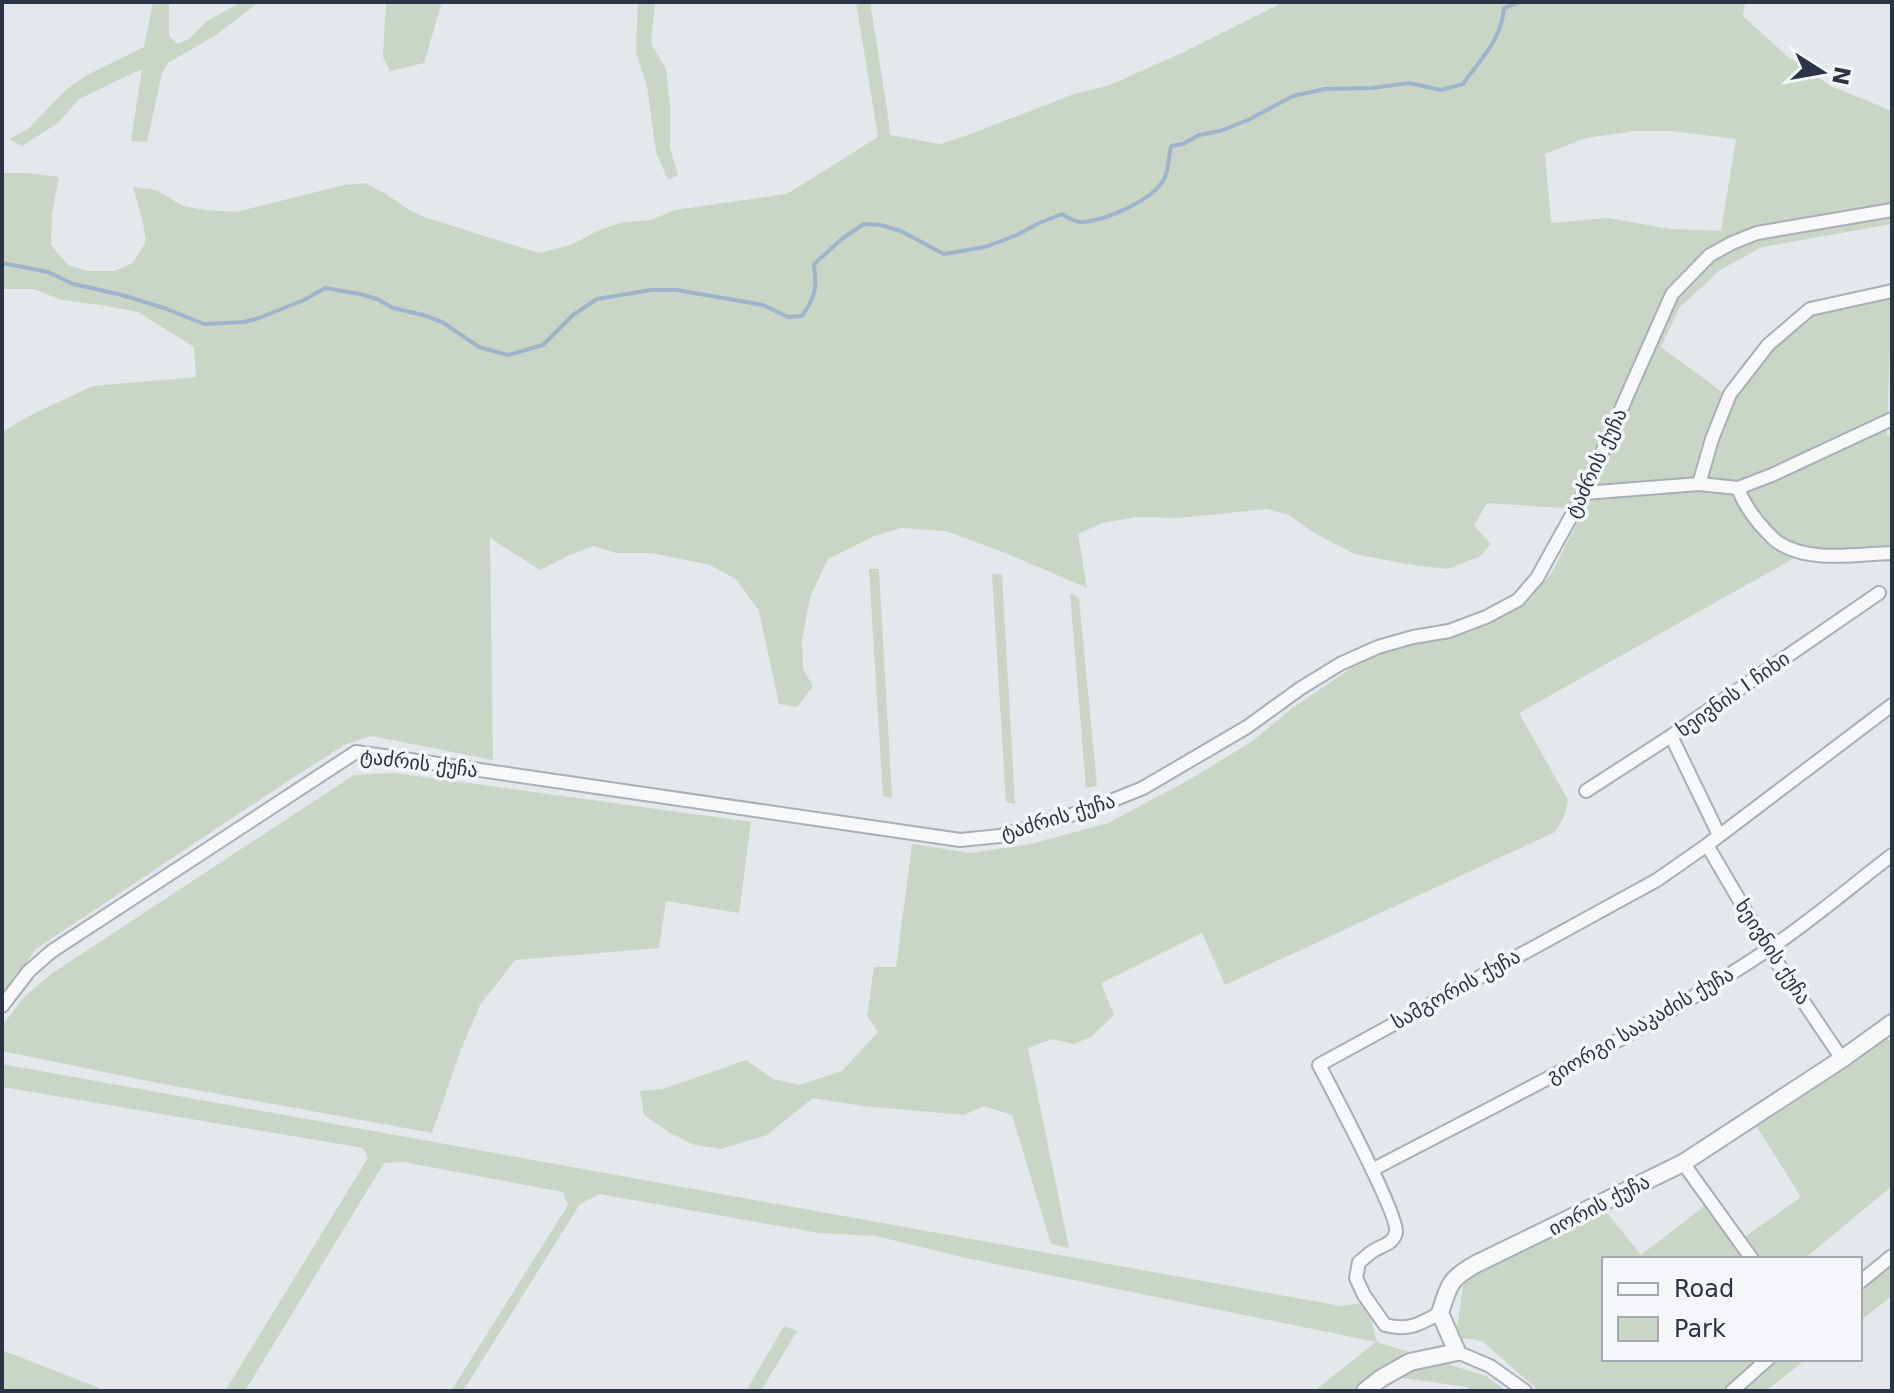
<svg xmlns="http://www.w3.org/2000/svg" width="1894" height="1393" font-family="'DejaVu Sans','Noto Sans Georgian',sans-serif">
	<style>
		.green { fill: #c9d6c5; fill-rule: evenodd }
		.lines { fill: none; stroke-linecap: round; stroke-linejoin: round }
		.stream { stroke: #9fb4cc; stroke-width: 4 }
		.minor-casing { stroke: #a9aeb7; stroke-width: 16 }
		.tertiary-casing { stroke: #a9aeb7; stroke-width: 20 }
		.minor { stroke: #f7f8fa; stroke-width: 12 }
		.tertiary { stroke: #f7f8fa; stroke-width: 16 }
		.labels { text-anchor: middle; dominant-baseline: central; stroke-width: 7; stroke-linejoin: round; paint-order: stroke }
		.street-label { font-size: 20px; fill: #2b3445; stroke: #f4f6f9 }
	</style>
	<rect width="100%" height="100%" fill="#e4e7ec"/>
	<!-- green -->
	<path class="green" d="M153 2H169V36L178 44 189 39 207 21 241 2H259L216 35 168 63 162 73 147 142 131 141 142 69 79 99 58 123 22 146 9 139 27 130 68 88 89 74 144 47Z
		M386 2H442L424 63 390 71 383 57Z
		M638 2H655L651 43 666 69 670 104V148L678 175 668 180 656 152 647 86 636 53Z
		M856 2H870L887 109 890 135 940 144 971 134 1074 94 1107 86 1182 53 1284 2H1745L1743 16 1789 58 1831 86 1892 111V224L1762 247 1720 270 1679 308 1661 347 1725 394 1805 305 1892 286V342L1890 343 1887 435 1892 436V548L1806 549 1795 547 1796 557 1519 713 1568 800 1564 817 1555 832 1225 985 1202 933 1101 983 1114 1015 1092 1036 1074 1044 1052 1039 1028 1048 1069 1248 1051 1244 1012 1115 984 1106 964 1115 863 1106 813 1098 767 1135 721 1149 695 1145 672 1134 644 1115 640 1091 663 1089 746 1060 773 1079 799 1085 842 1071 878 1032 867 1016 874 967H896L912 844 971 853 1031 844 1108 823 1189 780 1251 742 1291 709 1363 660 1388 650 1468 633 1526 603 1552 572 1587 504 1564 508 1487 503 1474 526 1491 544 1479 557 1448 569 1412 565 1355 554 1316 534 1289 515 1267 509 1178 518 1136 517 1103 523 1078 534 1087 588 1008 554 946 531 901 528 874 536 828 559 810 597 802 640 803 669 813 686 797 707 779 704 759 611 737 580 710 565 652 553H616L594 546 570 555 540 570 490 538 493 760 371 736 344 745 285 783 36 949 2 997V432L33 414 93 386 196 377 194 347 138 312 101 305 62 300 33 289H2V173H27L59 177 52 213 51 245 68 265 88 271H115L133 263 146 241 143 223 133 187 156 190 183 206 205 210 236 212 344 185 365 183 386 194 409 210 427 218 539 253 571 245 597 231 623 222 651 220 675 210 787 194 878 137ZM1635 131H1671L1736 139 1721 231 1671 229 1607 218 1551 223 1545 154 1586 138Z
		M869 569H879L892 798 883 796Z
		M992 574H1002L1015 804 1006 802Z
		M1070 593 1079 598 1097 786 1086 788Z
		M395 773 751 822 739 913 666 901 659 948 515 960 480 1005 460 1052 432 1133 158 1083 2 1051V1026L23 998 51 974 354 775Z
		M1883 1035 1892 1043V1186L1804 1259H1758L1743 1238 1801 1197 1757 1127 1841 1071Z
		M2 1064 1341 1306 1364 1303 1369 1312 1377 1342 1486 1376 1506 1391H1472L1467 1387 1403 1378 1366 1391H1314L1376 1342 966 1258 876 1236 819 1233 599 1194 580 1204 463 1391H451L568 1205 563 1192 403 1162 384 1163 245 1391H225L368 1158 363 1148 2 1087Z
		M1706 1205 1747 1259H1604V1359H1761L1722 1391H1539L1482 1341 1456 1337 1464 1278 1604 1209 1641 1255Z
		M1892 1263V1296L1860 1321V1290Z
		M784 1326 797 1331 761 1391H746Z
		M2 1350 99 1388 98 1391H2Z
		M1776 1359H1806L1766 1391H1738Z"/>
	<g class="lines">
		<!-- stream -->
		<path class="stream" d="M2 263 48 272 73 284 122 295 164 308 204 324 244 322 259 318 304 300 325 288 360 294 377 299 393 308 423 315 442 322 479 347 508 355 543 345 573 315 597 299 651 290H677L763 305 788 317 802 316C816 296 817 288 814 264L843 238 864 224 880 225 901 231 944 254 985 247 1017 235 1037 224 1062 214C1068 218 1073 221 1079 222 1103 222 1155 200 1165 177 1169 168 1169 156 1171 146L1183 144 1199 135 1220 131 1248 120 1293 96 1325 89 1372 88 1409 83 1441 90 1463 84C1481 58 1501 41 1504 8L1520 2H1529"/>
		<!-- minor casing -->
		<g class="minor-casing">
			<path id="minor" d="M1699 484 1712 439 1730 394 1768 345 1810 309 1892 291
				M1738 488C1744 505 1753 517 1765 530 1770 535 1774 540 1779 543 1810 563 1857 554 1892 553
				M1584 493 1699 484 1738 488 1772 475 1892 419
				M1671 736 1719 835
				M1586 791 1671 736 1879 593
				M1707 845 1768 949 1842 1059
				M2 1006 29 971 52 951 356 752 960 840 1000 836 1091 809 1143 788 1247 727 1301 688 1340 664 1378 647 1413 637 1449 631 1486 617 1518 600 1537 578 1584 493 1672 294 1710 255 1732 243 1757 233 1892 210
				M1683 1163 1752 1259
				M1372 1170C1505 1100 1641 1034 1766 951 1810 922 1850 887 1892 855
				M1860 1282 1892 1256
				M1440 1313C1420 1324 1409 1331 1385 1325L1364 1295 1356 1278 1359 1262C1364 1259 1368 1254 1373 1251 1382 1245 1394 1244 1396 1232 1399 1216 1331 1088 1319 1065L1657 880 1707 845 1892 705
				M1457 1352 1490 1366 1525 1391
				M1732 1391 1768 1359"/>
		</g>
		<!-- tertiary casing -->
		<g class="tertiary-casing">
			<path id="tertiary" d="M1365 1391 1380 1379 1410 1362 1457 1352 1440 1313C1449 1285 1449 1279 1476 1264L1683 1163 1842 1059 1892 1023"/>
		</g>
		<!-- minor -->
		<use href="#minor" class="minor"/>
		<!-- tertiary -->
		<use href="#tertiary" class="tertiary"/>
	</g>
	<g class="labels">
		<!-- street labels -->
		<g class="street-label">
			<text transform="translate(1596 463) rotate(-65)">ტაძრის ქუჩა</text>
			<text transform="translate(1733 694) rotate(-35)">ხეივნის I ჩიხი</text>
			<text transform="translate(419 763) rotate(7)">ტაძრის ქუჩა</text>
			<text transform="translate(1058 817) rotate(-17)">ტაძრის ქუჩა</text>
			<text transform="translate(1773 952) rotate(57)">ხეივნის ქუჩა</text>
			<text transform="translate(1456 989) rotate(-29)">სამგორის ქუჩა</text>
			<text transform="translate(1640 1025) rotate(-30)">გიორგი სააკაძის ქუჩა</text>
			<text transform="translate(1599 1205) rotate(-27)">იორის ქუჩა</text>
		</g>
	</g>
	<!-- border -->
	<rect width="1894" height="1393" fill="none" stroke="#2b3445" stroke-width="8"/>
	<!-- legend -->
	<rect x="1602" y="1257" width="260" height="104" fill="#f4f6f9" stroke="#a4a8b1" stroke-width="2"/>
	<rect x="1618" y="1283" width="40" height="12" fill="#f7f8fa" stroke="#a4a8b1" stroke-width="2"/>
	<text x="1674" y="1297" font-size="24" fill="#2b3445">Road</text>
	<rect x="1618" y="1317" width="40" height="24" fill="#c9d6c5" stroke="#a4a8b1" stroke-width="2"/>
	<text x="1674" y="1337" font-size="24" fill="#2b3445">Park</text>
	<!-- north arrow -->
	<g transform="translate(1822 72) rotate(101)" stroke="#f4f6f9" stroke-width="6" paint-order="stroke">
	<path d="M0-6L14 30L0 20L-14 30Z" fill="#2b3445"/>
	<text y="-12" font-size="22" font-weight="bold" text-anchor="middle" fill="#2b3445">N</text>
	</g>
</svg>
